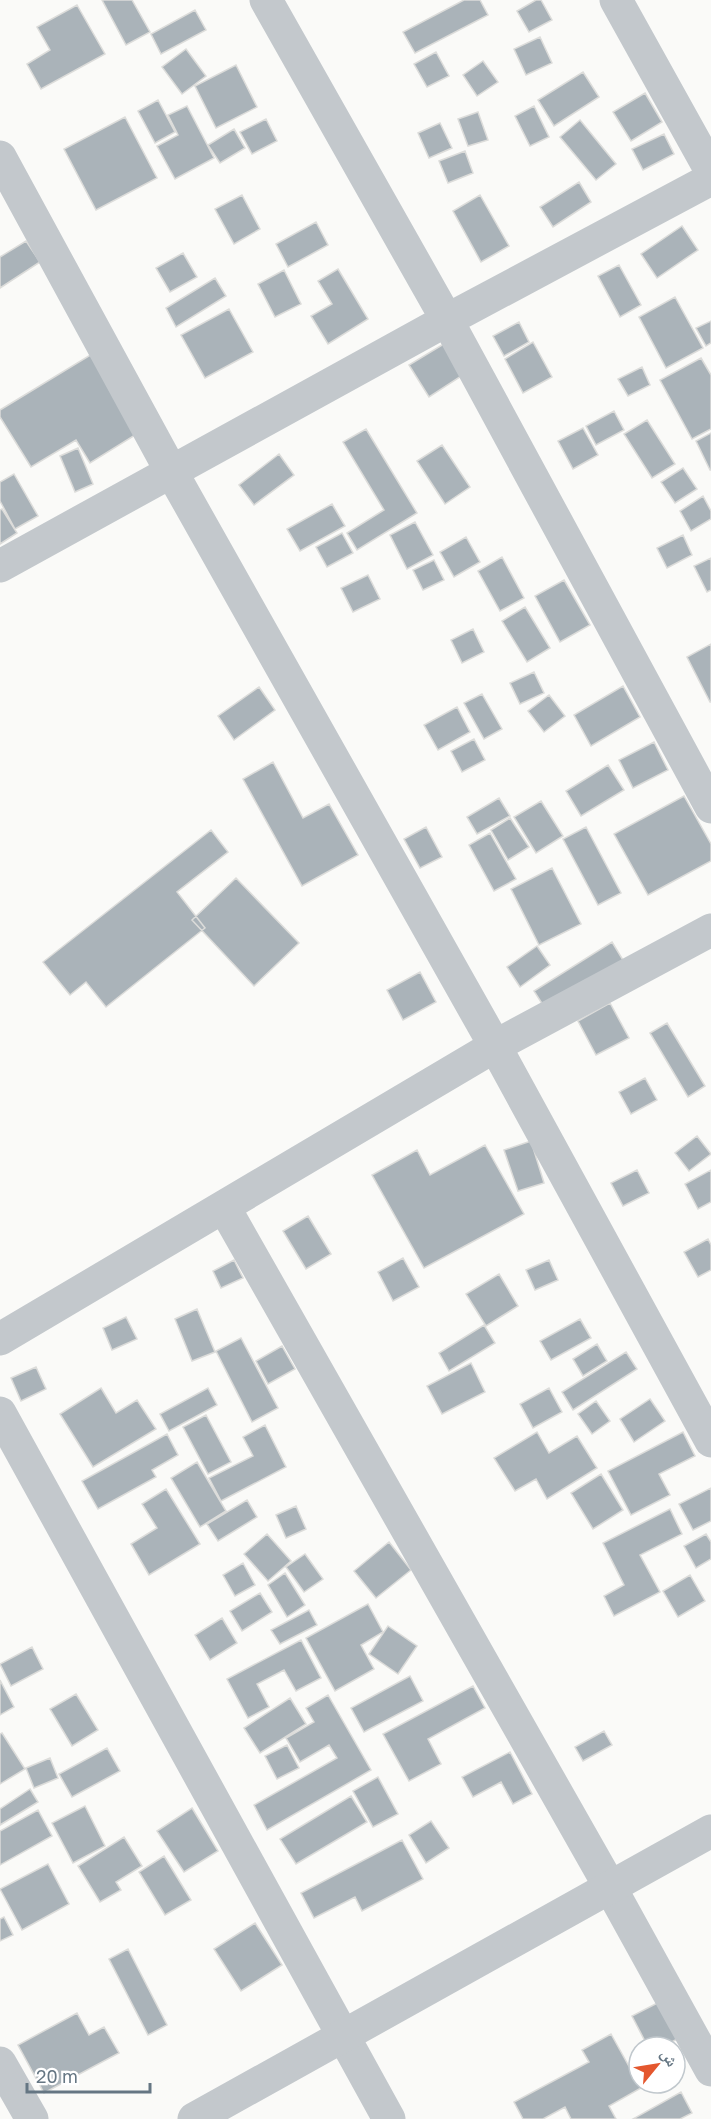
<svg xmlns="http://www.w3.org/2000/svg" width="711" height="2119" font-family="'Golos Text','Noto Naskh Arabic',sans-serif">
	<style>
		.building { fill: #aab3b9; stroke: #dcdcda; stroke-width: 1.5 }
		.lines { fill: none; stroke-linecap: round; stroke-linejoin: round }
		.minor { stroke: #c3c8cc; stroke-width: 33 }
		.tertiary { stroke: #c3c8cc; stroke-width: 33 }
	</style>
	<rect width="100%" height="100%" fill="#fafaf8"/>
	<!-- building -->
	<path class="building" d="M102 0H132L150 32 126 45Z
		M464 0H480L488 15 415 53 403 32Z
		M536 0H541L552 20 529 32 517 11Z
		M77 5 105 54 41 89 27 64 50 50 37 27Z
		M195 10 206 30 161 54 151 34Z
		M540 37 552 63 526 75 514 49Z
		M186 49 206 76 182 94 162 67Z
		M436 52 449 76 427 87 414 64Z
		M483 61 498 82 477 96 463 75Z
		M236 65 257 107 216 128 195 86Z
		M583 72 599 97 554 126 538 100Z
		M645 93 662 122 631 141 613 112Z
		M158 100 175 132 155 143 138 111Z
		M187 106 214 158 175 179 157 146 178 135 168 115Z
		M534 106 549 137 530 146 515 116Z
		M478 112 488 140 468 146 458 119Z
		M125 117 157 178 96 210 64 149Z
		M266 119 277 141 252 154 240 132Z
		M580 120 616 164 596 180 560 137Z
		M440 123 452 148 429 158 418 133Z
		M234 129 245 148 220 163 208 145Z
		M664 134 674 154 643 170 632 149Z
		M465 151 473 173 448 183 439 161Z
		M579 182 591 202 553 227 540 207Z
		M242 195 260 229 234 244 215 209Z
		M480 195 509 246 481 262 453 211Z
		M316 222 328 245 288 267 276 244Z
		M682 226 698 250 657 278 641 254Z
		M26 241 40 262 0 288V257Z
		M183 253 197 277 170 292 156 268Z
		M619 265 641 305 620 317 598 276Z
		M338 269 368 319 328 344 311 316 332 304 318 281Z
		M284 270 301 304 275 317 258 284Z
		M215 278 226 296 176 327 166 308Z
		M675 297 703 348 666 368 639 317Z
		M229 309 253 352 205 378 181 335Z
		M711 321V343L706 346 696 328Z
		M519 322 529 342 504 356 493 336Z
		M447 342 466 373 429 397 409 365Z
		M533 342 552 377 523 393 505 359Z
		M92 354 140 432 90 463 76 440 31 467 0 417V410Z
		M701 358 711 375V429L692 439 660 380Z
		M642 367 650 385 628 396 618 379Z
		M614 411 624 430 596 445 586 426Z
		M647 420 675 464 652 478 624 434Z
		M583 428 598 455 573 469 558 441Z
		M366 429 417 513 357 550 347 533 384 510 343 442Z
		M711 433V470H710L696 441Z
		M442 445 470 487 445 504 417 461Z
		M78 448 93 484 75 492 60 456Z
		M279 454 294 475 254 505 239 485Z
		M683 468 697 489 675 503 661 482Z
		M14 474 38 516 15 529 0 501V482Z
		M703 496 711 511V519L691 531 680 511Z
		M332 504 345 526 300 551 287 529Z
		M2 509 17 533 0 544V510Z
		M415 522 433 555 407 569 390 535Z
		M342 533 353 553 327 567 316 547Z
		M683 535 692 555 667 568 657 548Z
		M466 537 480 562 454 577 440 552Z
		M502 557 524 598 500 611 478 571Z
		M711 558V590L707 592 694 566Z
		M434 560 444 580 423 590 413 570Z
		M368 575 380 599 353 612 341 588Z
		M564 580 590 625 560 642 535 596Z
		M525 607 550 648 527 662 502 621Z
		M473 629 484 652 462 663 451 640Z
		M711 644V702H710L687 657Z
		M534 672 544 693 520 704 510 683Z
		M623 686 640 717 591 746 574 715Z
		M259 687 275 710 234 740 218 716Z
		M482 694 502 729 484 739 464 703Z
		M549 695 565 716 544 732 528 711Z
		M457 707 470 732 438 750 424 725Z
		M474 739 485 760 462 772 451 751Z
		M654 742 668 770 633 788 619 760Z
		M273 762 303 818 329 804 358 855 302 886 243 779Z
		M608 765 624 790 581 816 566 791Z
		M684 796 711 844V861L648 895 614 834Z
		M499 798 510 816 477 834 467 817Z
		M541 801 563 836 536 853 514 817Z
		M510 818 529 847 508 860 491 830Z
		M426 827 442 857 420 868 404 839Z
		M586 827 621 893 598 905 563 839Z
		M211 830 228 852 177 892 205 928 106 1007 86 982 70 995 43 962Z
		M490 833 516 879 494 891 469 845Z
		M552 868 581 924 539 945 511 889Z
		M236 878 299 943 254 986 192 920Z
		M612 942 626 965 548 1013 534 991Z
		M537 946 550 965 520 987 507 967Z
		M420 972 436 1002 403 1020 387 990Z
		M610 1003 629 1038 596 1055 578 1021Z
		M667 1023 705 1086 688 1097 650 1033Z
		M645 1078 657 1100 631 1114 619 1092Z
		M697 1136 711 1154 689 1171 675 1153Z
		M531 1141 544 1183 518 1191 504 1150Z
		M485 1145 524 1214 424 1268 372 1175 417 1150 430 1175Z
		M637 1170 649 1193 623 1206 611 1183Z
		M711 1170V1202L698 1209 685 1184Z
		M308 1216 331 1254 306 1269 283 1231Z
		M708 1239 711 1245V1270L698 1277 684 1252Z
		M403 1258 419 1287 393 1301 378 1272Z
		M234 1260 243 1278 221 1288 213 1271Z
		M549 1260 558 1280 535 1290 526 1270Z
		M499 1274 518 1306 486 1326 466 1294Z
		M197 1309 215 1352 192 1361 175 1319Z
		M126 1317 137 1339 112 1350 103 1328Z
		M580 1319 591 1338 551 1360 540 1341Z
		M484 1325 495 1343 449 1371 439 1353Z
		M241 1338 278 1408 252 1422 216 1351Z
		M597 1344 607 1361 583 1376 573 1359Z
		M282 1346 295 1369 268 1384 256 1361Z
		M626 1352 637 1369 573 1410 562 1392Z
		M471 1363 485 1392 442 1414 427 1386Z
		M36 1367 46 1389 21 1401 11 1378Z
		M101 1388 116 1413 137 1400 156 1429 93 1467 60 1414Z
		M208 1388 217 1405 169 1431 160 1414Z
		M549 1388 562 1412 533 1428 520 1404Z
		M650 1399 665 1421 634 1442 620 1419Z
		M596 1401 610 1421 592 1434 578 1414Z
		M206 1415 231 1462 208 1474 183 1427Z
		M265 1425 286 1467 221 1501 209 1478 253 1456 243 1437Z
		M537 1432 549 1453 577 1436 597 1468 547 1499 536 1479 515 1491 494 1458Z
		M683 1432 695 1456 659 1474 670 1495 631 1515 608 1471Z
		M167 1434 178 1455 152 1470 156 1477 98 1509 82 1481Z
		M197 1462 226 1511 200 1527 171 1478Z
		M601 1474 623 1510 593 1529 571 1493Z
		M711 1488V1521L693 1530 679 1504Z
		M166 1489 200 1544 149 1575 131 1544 157 1528 142 1504Z
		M247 1500 257 1517 218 1541 207 1524Z
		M296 1506 306 1529 286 1538 276 1515Z
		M670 1509 682 1534 640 1555 660 1592 614 1616 604 1596 624 1585 603 1543Z
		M267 1534 291 1561 268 1581 244 1554Z
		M706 1534 711 1542V1559L696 1568 684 1546Z
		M389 1542 411 1570 376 1598 354 1571Z
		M305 1554 323 1579 304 1592 286 1567Z
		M243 1563 255 1585 235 1596 223 1575Z
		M285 1573 305 1605 287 1617 268 1585Z
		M690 1575 705 1601 678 1617 663 1591Z
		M260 1593 272 1612 242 1631 230 1611Z
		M368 1604 383 1632 361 1645 374 1669 335 1691 306 1638Z
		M309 1610 317 1625 280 1644 271 1630Z
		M222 1618 237 1643 210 1660 195 1635Z
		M388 1626 417 1646 398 1674 369 1654Z
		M301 1640 321 1678 296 1691 284 1670 257 1684 269 1707 248 1718 227 1679Z
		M32 1647 43 1669 11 1686 0 1664Z
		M410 1676 423 1701 364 1732 351 1708Z
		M0 1680 14 1707 0 1715Z
		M473 1686 485 1708 428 1739 441 1764 409 1781 383 1734Z
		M76 1694 98 1730 72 1746 50 1709Z
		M328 1695 371 1770 267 1830 254 1805 337 1758 329 1745 300 1762 286 1738 314 1722 306 1708Z
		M290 1698 306 1724 260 1753 244 1728Z
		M604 1731 612 1745 583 1761 575 1747Z
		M2 1733 25 1769 0 1784V1734Z
		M287 1745 299 1768 277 1779 265 1756Z
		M107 1748 120 1771 72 1797 59 1774Z
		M510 1752 532 1794 513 1804 501 1782 473 1797 462 1777Z
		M50 1758 58 1778 34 1788 26 1768Z
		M378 1777 398 1814 373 1827 353 1791Z
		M30 1789 38 1802 0 1825V1809Z
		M351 1796 367 1822 296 1864 280 1839Z
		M85 1806 105 1846 73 1863 52 1823Z
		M192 1808 218 1851 184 1872 157 1831Z
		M38 1810 52 1836 0 1865V1831Z
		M431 1821 449 1848 426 1863 409 1835Z
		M124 1837 142 1866 116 1882 121 1890 100 1902 78 1866Z
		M402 1840 423 1879 362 1911 355 1897 314 1918 301 1893Z
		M164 1856 191 1900 165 1915 139 1872Z
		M48 1864 69 1904 22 1930 0 1889Z
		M4 1917 13 1935 0 1941V1919Z
		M255 1923 282 1965 241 1991 214 1949Z
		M128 1949 167 2025 148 2035 109 1959Z
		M667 1998 687 2034 662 2047H648L632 2016Z
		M77 2013 89 2035 104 2027 119 2053 44 2093 18 2045Z
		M611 2034 641 2088 609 2106 616 2119H571L565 2107 543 2119H523L514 2102 589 2062 582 2050Z
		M681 2092 692 2113 680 2119H633Z"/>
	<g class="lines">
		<!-- minor -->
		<path class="minor" d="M266 0 447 320 711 807
			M616 0 711 171
			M0 157 171 471 495 1046 711 1441
			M0 566 447 320 711 179
			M224 1207 610 1887 711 2070
			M0 1339 495 1046 711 930
			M0 1413 389 2119
			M0 2063 32 2119"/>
		<!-- tertiary -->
		<path class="tertiary" d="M194 2119 711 1831"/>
	</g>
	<!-- north arrow -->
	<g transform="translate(657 2065) rotate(60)"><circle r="28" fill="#ffffff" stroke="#c1c8cd" stroke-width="1.5"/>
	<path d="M0-4.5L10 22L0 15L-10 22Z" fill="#e4572e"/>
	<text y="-9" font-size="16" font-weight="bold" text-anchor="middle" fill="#657683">ش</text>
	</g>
	<!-- scale -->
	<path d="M27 2083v9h123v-9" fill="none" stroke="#657683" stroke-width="3"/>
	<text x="36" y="2083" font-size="18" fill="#657683" stroke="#ffffff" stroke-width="4.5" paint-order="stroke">20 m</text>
</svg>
